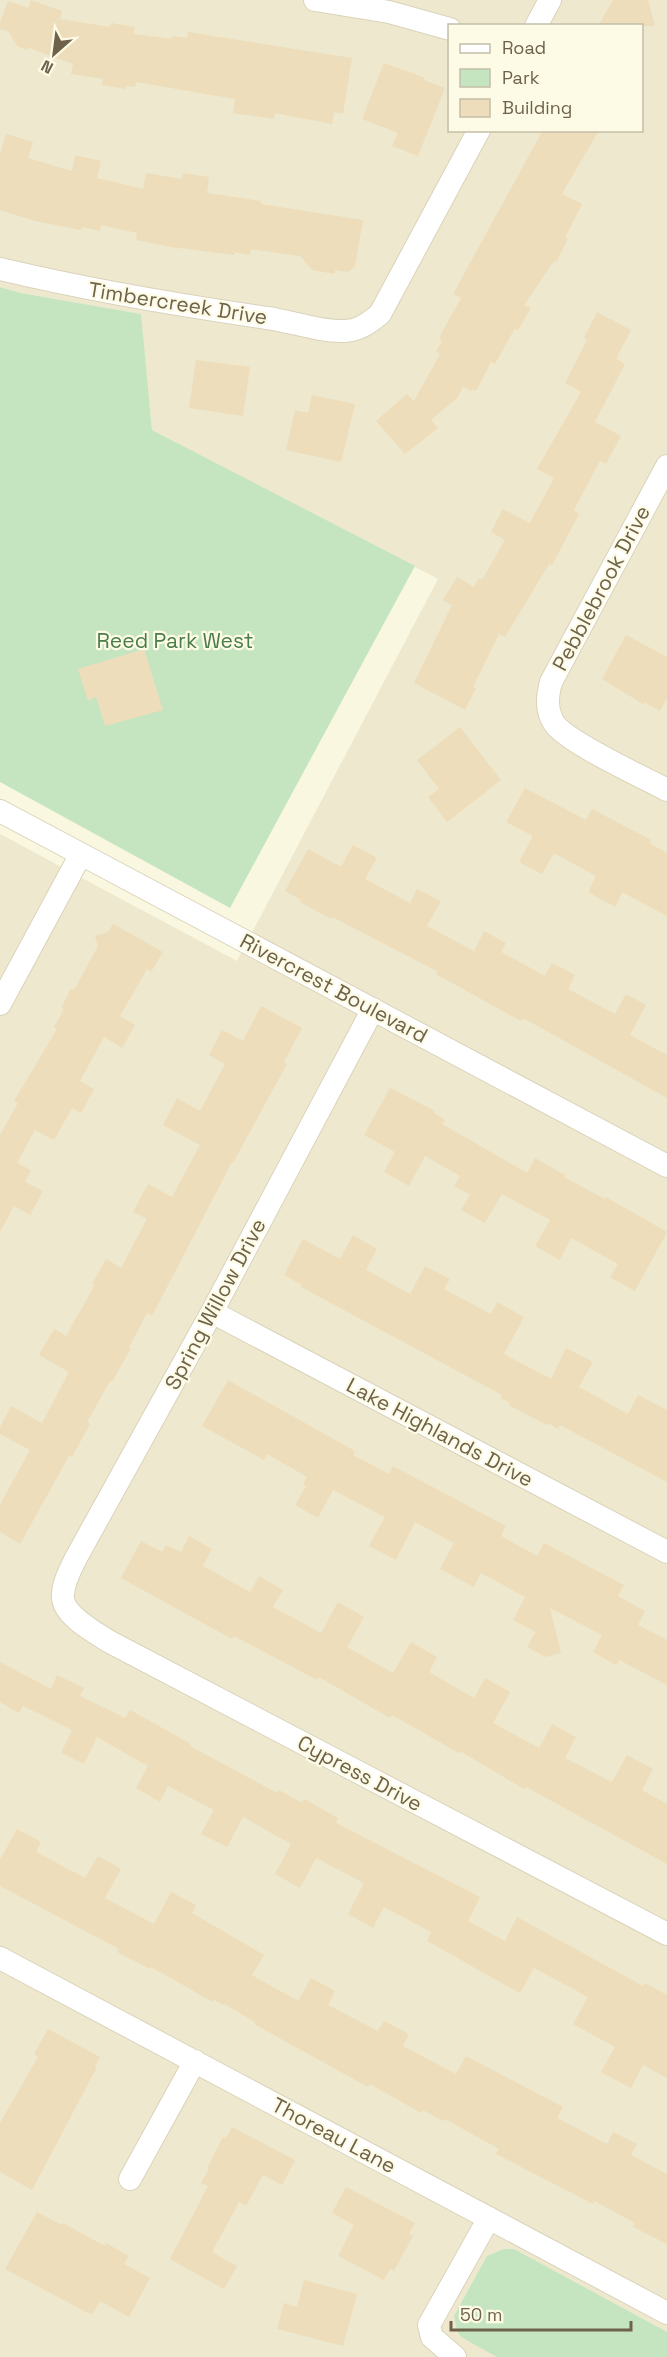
<svg xmlns="http://www.w3.org/2000/svg" width="667" height="2357" font-family="'Space Grotesk',sans-serif">
	<style>
		.residential { fill: #eee8ce; fill-rule: evenodd }
		.green { fill: #c5e5c1 }
		.building { fill: #edddba }
		.lines { fill: none; stroke-linecap: round; stroke-linejoin: round }
		.minor-casing { stroke: #dad3bb; stroke-width: 24 }
		.minor { stroke: #fff; stroke-width: 22 }
		.labels { text-anchor: middle; dominant-baseline: central; stroke-width: 4.5; stroke-linejoin: round; paint-order: stroke }
		.street-label { font-size: 21px; fill: #6e624a; stroke: #fdfbe6 }
		.park-label { font-size: 21px; fill: #497e49; stroke: #fdfbe6 }
	</style>
	<rect width="100%" height="100%" fill="#faf7e0"/>
	<!-- residential -->
	<path class="residential" d="M0 0H667V2357H0V834L237 961 438 579 152 430 140 314 21 293 0 287ZM450 26H642V130H450Z"/>
	<!-- green -->
	<path class="green" d="M0 287 21 293 141 314 152 430 415 566 230 908 0 782Z
		M504 2249H514L667 2332V2357H497L461 2337 457 2331 454 2316 487 2256Z"/>
	<!-- building -->
	<path class="building" d="M31 0 62 11 60 19 110 27 111 23 135 27 134 34 172 39 173 36 187 38 188 32 352 58 343 114 334 112 332 124 275 113 274 119 233 113 235 99 136 82 135 87 126 86V89L102 85 103 79 71 74 73 64 29 48 26 50 17 46 9 32 0 29V22L8 1 28 8Z
		M613 0H648L655 26H598Z
		M384 63 425 78 424 80 445 88 418 156 392 146 398 133 362 119Z
		M543 130H599L562 194 582 204 565 238 568 239 556 262 554 261 524 305 531 308 518 330 515 328 495 364 491 362 476 391 472 389 471 391 463 387 457 398 431 420 438 428 405 454 376 421 407 394 414 401 440 354 436 351 442 342 440 340 441 334 461 298 453 294Z
		M6 134 33 142 28 158 72 171 75 155 101 161 97 178 143 189 146 173 182 179 183 173 209 177 207 193 261 201V204L363 220 355 266 348 272 335 270V274L312 270 300 256 251 249 250 255 234 252V255L171 247 136 240 137 233 101 225 100 231 82 227 81 230 35 221 0 210V154Z
		M597 312 631 330 616 359 625 364 595 422 621 436 606 464 600 461 574 510 579 514 552 565 549 564 505 637 499 634 473 687 476 688 465 710 414 683 452 605 443 600 457 577 474 587 479 578 482 580 505 540 491 532 503 509 530 523 554 478 537 469 581 392 565 383 587 340 584 338Z
		M196 360 250 367 243 416 189 408Z
		M312 395 355 404 341 462 286 450 295 410 308 413Z
		M626 635 667 657V698L660 711 644 702 643 704 602 679Z
		M144 649 163 710 105 726 96 697 88 701 78 669Z
		M460 727 501 780 447 822 428 797 439 789 417 760Z
		M525 788 586 820 592 809 651 840 649 843 667 853V916L622 892 615 907 588 892 596 876 554 853 542 874 519 862 533 836 506 822Z
		M353 845 377 858 365 879 410 903 417 889 441 901 427 926 474 951 484 931 506 943 501 952 545 976 552 963 575 975 568 989 615 1014 626 994 646 1005 630 1035 667 1055V1098L523 1018 521 1021 488 1003 436 974 437 971 332 917 331 919 300 902 301 900 285 891 308 849 341 867Z
		M113 924 163 952 151 972 147 969 120 1016 135 1025 122 1048 104 1037 80 1081 94 1089 81 1113 72 1108 54 1140 35 1130 17 1163 31 1170 25 1182 43 1191 30 1215 14 1206 0 1232V1135L18 1103 14 1101 57 1029 54 1027 64 1009 61 1008 71 989 74 990 98 946 95 936 108 932Z
		M261 1006 302 1028 284 1062 287 1064 233 1163 232 1162 152 1316 147 1313 129 1347 131 1348 112 1382 110 1381 87 1422 90 1424 72 1457 69 1456 20 1544 0 1532V1505L30 1450 0 1434V1427L11 1406 42 1423 69 1372 39 1355 54 1329 66 1336 95 1285 92 1284 106 1259 121 1268 147 1219 133 1212 148 1184 172 1197 200 1145 163 1125 177 1098 200 1111 225 1064 209 1055 222 1030 243 1041Z
		M390 1088 435 1111 434 1113 445 1120 442 1124 527 1173 535 1158 565 1175 564 1177 605 1199 606 1197 667 1232 635 1291 610 1277 618 1264 571 1238 560 1260 535 1246 550 1220 502 1194 485 1223 461 1210 470 1195 454 1186 460 1176 425 1156 409 1186 384 1172 395 1152 364 1135Z
		M353 1235 377 1249 366 1270 410 1294 425 1266 450 1279 444 1289 491 1314 497 1302 524 1317 504 1354 551 1379 566 1348 593 1362 579 1387 628 1414 638 1395 667 1410V1482L560 1425 558 1429 548 1423 547 1425 508 1405 510 1403 501 1398 502 1395 301 1287 302 1285 284 1275 303 1239 340 1259Z
		M228 1380 355 1451 353 1455 389 1474 393 1466 506 1526 501 1536 537 1556 544 1543 624 1585 618 1596 645 1611 638 1625 667 1640V1685L619 1660 616 1665 593 1652 602 1635 550 1608 561 1653 546 1657 527 1647 536 1632 513 1620 525 1597 481 1573 474 1587 440 1569 454 1543 415 1522 396 1560 369 1546 385 1517 333 1490 318 1518 295 1505 306 1486 303 1484 307 1477 267 1454 264 1460 202 1426Z
		M189 1536 212 1549 203 1566 250 1592 259 1576 283 1590 273 1607 321 1633 338 1602 364 1617 347 1647 393 1673 411 1642 437 1657 429 1672 474 1698 485 1678 510 1692 493 1723 539 1748 552 1724 576 1737 565 1758 612 1782 627 1755 653 1769 642 1790 667 1804V1864L526 1787 524 1789 460 1751 459 1753 392 1715 390 1718 319 1677 317 1680 234 1636 232 1639 121 1578 141 1541 162 1552 166 1545 181 1552Z
		M0 1662 51 1689 57 1675 84 1688 80 1696 125 1718 130 1710 191 1744 190 1746 277 1793 279 1790 302 1803 304 1799 338 1818 336 1823 480 1897 468 1921 505 1941 517 1917 643 1986 645 1983 667 1995V2078L643 2065 631 2088 601 2072 615 2047 573 2024 588 1997 534 1968 520 1993 427 1941 431 1932 384 1907 373 1928 348 1914 364 1883 316 1858 300 1888 275 1874 291 1844 243 1817 227 1847 201 1834 214 1810 168 1786 160 1802 136 1788 148 1766 97 1737 84 1764 61 1753 72 1730 23 1706 19 1713 0 1702Z
		M17 1829 41 1842 36 1852 85 1878 98 1856 121 1869 105 1898 154 1924 171 1892 196 1905 192 1913 264 1955 252 1975 298 2001 311 1978 335 1991 328 2005 378 2031 384 2021 409 2034 403 2046 456 2074 466 2056 563 2107 557 2118 607 2144 613 2132 637 2144 631 2155 667 2174V2244L633 2227 635 2223 594 2201 593 2204 496 2154 499 2149 445 2119 443 2121 423 2110 421 2113 370 2084 368 2087 254 2024 255 2022 224 2004 223 2005 214 2000 213 2002 151 1967 150 1969 117 1952 119 1949 0 1886V1860Z
		M48 2029 100 2057 95 2066 97 2067 32 2190 0 2172V2123L38 2057 34 2054Z
		M232 2127 295 2160 282 2185 263 2175 246 2206 239 2202 212 2252 237 2266 224 2289 170 2259 208 2186 201 2183 209 2169 207 2168 223 2137 226 2138Z
		M346 2187 415 2223 409 2234 413 2236 394 2271 390 2269 384 2280 338 2256 354 2225 332 2213Z
		M37 2212 62 2225 63 2223 105 2246 106 2243 129 2256 124 2264 150 2278 129 2317 100 2301 92 2315 5 2269Z
		M304 2280 357 2294 343 2346 277 2329 284 2303 297 2307Z"/>
	<g class="lines">
		<!-- minor casing -->
		<g class="minor-casing">
			<path id="minor" d="M315 0 389 12 450 29
				M536 26 550 0
				M0 269C88 290 177 305 267 318 291 321 320 332 344 331 358 331 369 323 380 314L479 130
				M667 466 551 682C547 697 546 710 554 723 566 742 643 777 667 790
				M0 811 667 1166
				M0 1004 81 854
				M373 1009 212 1312 76 1558C70 1570 62 1585 63 1598 64 1616 96 1633 110 1642L667 1934
				M212 1312 667 1552
				M0 1958 667 2313
				M130 2179 195 2061
				M455 2357 432 2337 429 2325 489 2218"/>
		</g>
		<!-- minor -->
		<use href="#minor" class="minor"/>
	</g>
	<g class="labels">
		<!-- street labels -->
		<g class="street-label">
			<text transform="translate(178 303) rotate(9)">Timbercreek Drive</text>
			<text transform="translate(601 588) rotate(-62)">Pebblebrook Drive</text>
			<text transform="translate(334 988) rotate(28)">Rivercrest Boulevard</text>
			<text transform="translate(215 1304) rotate(-62)">Spring Willow Drive</text>
			<text transform="translate(440 1432) rotate(28)">Lake Highlands Drive</text>
			<text transform="translate(360 1773) rotate(28)">Cypress Drive</text>
			<text transform="translate(334 2135) rotate(28)">Thoreau Lane</text>
		</g>
		<!-- park labels -->
		<g class="park-label">
			<text x="175" y="640">Reed Park West</text>
		</g>
	</g>
	<!-- legend -->
	<rect x="448" y="24" width="195" height="108" fill="#fdfbe6" stroke="#c4bea8" stroke-width="1.5"/>
	<rect x="460" y="44" width="30" height="9" fill="#ffffff" stroke="#c4bea8" stroke-width="1.5"/>
	<text x="502" y="54" font-size="18" fill="#6e624a">Road</text>
	<rect x="460" y="69" width="30" height="18" fill="#c5e5c1" stroke="#c4bea8" stroke-width="1.5"/>
	<text x="502" y="84" font-size="18" fill="#6e624a">Park</text>
	<rect x="460" y="99" width="30" height="18" fill="#edddba" stroke="#c4bea8" stroke-width="1.5"/>
	<text x="502" y="114" font-size="18" fill="#6e624a">Building</text>
	<!-- north arrow -->
	<g transform="translate(54 54) rotate(208)" stroke="#fdfbe6" stroke-width="4.5" paint-order="stroke">
	<path d="M0-4.5L10 22L0 15L-10 22Z" fill="#6e624a"/>
	<text y="-9" font-size="16" font-weight="bold" text-anchor="middle" fill="#6e624a">N</text>
	</g>
	<!-- scale -->
	<path d="M451 2321v9h180v-9" fill="none" stroke="#6e624a" stroke-width="3"/>
	<text x="460" y="2321" font-size="18" fill="#6e624a" stroke="#fdfbe6" stroke-width="4.5" paint-order="stroke">50 m</text>
</svg>
